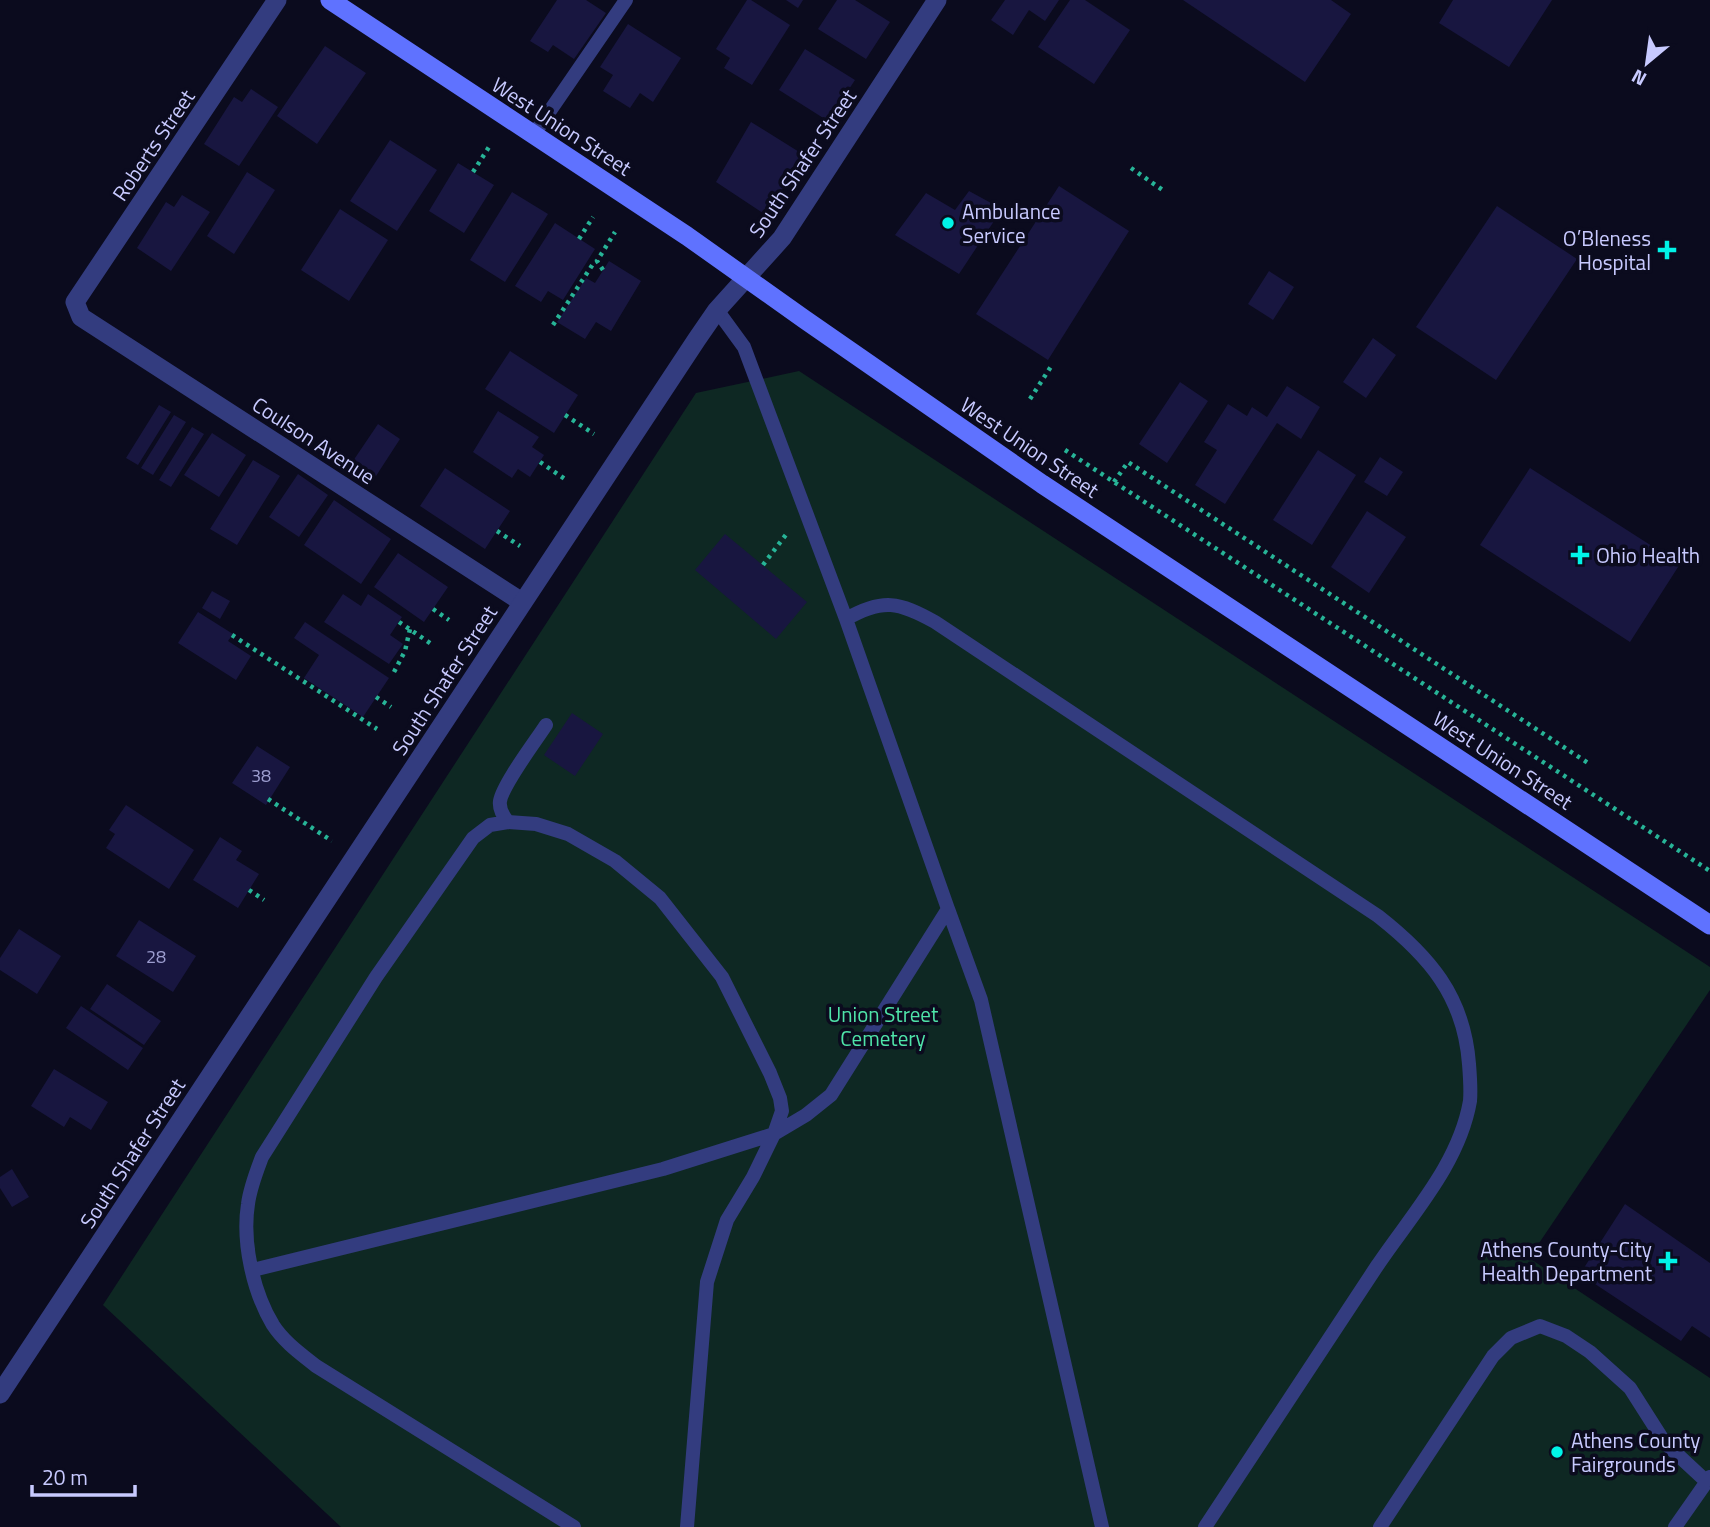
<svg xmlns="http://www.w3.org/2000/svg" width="1710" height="1527" font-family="'Titillium Web',sans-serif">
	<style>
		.green { fill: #0e2823 }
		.building { fill: #181640 }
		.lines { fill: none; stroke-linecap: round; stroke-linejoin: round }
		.path { stroke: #27b497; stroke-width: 4.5; stroke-dasharray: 3.5 5; stroke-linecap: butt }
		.service { stroke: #333c7f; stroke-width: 14 }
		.minor { stroke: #333c7f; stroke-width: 19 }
		.tertiary { stroke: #333c7f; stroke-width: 19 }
		.secondary { stroke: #5f72ff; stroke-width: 19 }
		.poi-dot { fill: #00f3e7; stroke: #0b0b1e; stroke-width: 2.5 }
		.labels { text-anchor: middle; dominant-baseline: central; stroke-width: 7; stroke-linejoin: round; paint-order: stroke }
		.number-label { font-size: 18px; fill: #9c9dcf }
		.street-label { font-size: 21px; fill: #c8caff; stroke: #0b0b1e }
		.poi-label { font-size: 21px; fill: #c8caff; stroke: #0b0b1e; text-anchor: start }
		.park-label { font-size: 21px; fill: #4fe4a9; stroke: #0b0b1e }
	</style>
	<rect width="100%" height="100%" fill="#0b0b1e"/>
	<!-- green -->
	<path class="green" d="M799 371 1710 967V990L1529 1258 1710 1378V1527H341L103 1305 696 393Z"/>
	<!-- building -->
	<path class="building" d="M557 0H586L606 13 574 59 553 45 548 52 530 41Z
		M747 0H751L790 25 752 85 724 68 730 58 716 49Z
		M786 0H803L798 8Z
		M837 0H855L890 22 866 59 818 29Z
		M1005 0H1059L1045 21 1029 10 1013 35 991 20Z
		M1070 0H1085L1130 30 1094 84 1038 47Z
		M1183 0H1331L1351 14 1305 82Z
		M1453 0H1552L1509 67 1439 23Z
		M628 24 681 58 653 102 640 93 630 108 603 91 613 75 600 67Z
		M325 46 366 73 317 144 277 116Z
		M805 49 855 80 828 121 779 90Z
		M251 89 278 107 239 166 204 144 234 97 242 102Z
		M751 122 804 155 766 215 716 182Z
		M390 140 437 170 397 231 350 201Z
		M458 163 494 185 464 233 429 211Z
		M247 172 275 190 234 254 207 236Z
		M1059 186 1129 231 1048 360 976 314Z
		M969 191 1002 209 959 274 895 235 926 193 955 210Z
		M512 192 548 214 505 282 470 260Z
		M182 195 210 212 171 271 137 248 166 202 174 207Z
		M1497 206 1577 259 1496 380 1416 327Z
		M340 209 388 240 349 301 301 270Z
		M555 223 595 249 563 300 548 291 541 302 515 286Z
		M609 261 641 281 611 331 596 322 585 339 557 322 586 278 595 283Z
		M1269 271 1294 287 1273 320 1248 304Z
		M1373 338 1396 355 1366 398 1343 382Z
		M510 351 578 395 554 433 485 389Z
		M1180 382 1208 401 1167 463 1139 444Z
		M1287 386 1320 407 1301 439 1277 423 1225 504 1195 485 1217 450 1204 442 1228 404 1247 416 1252 407 1267 417Z
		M159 405 171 412 138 465 126 458Z
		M498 411 539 437 532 447 544 455 530 477 518 469 512 478 473 452Z
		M174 415 186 422 153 475 141 468Z
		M378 424 400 439 376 476 353 461Z
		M192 427 204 434 171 487 159 480Z
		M212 433 246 455 219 497 184 475Z
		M1318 450 1356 475 1312 545 1273 520Z
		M1380 457 1403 472 1387 496 1364 482Z
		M253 460 280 476 237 545 210 529Z
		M445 468 510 511 485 549 420 506Z
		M1530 468 1680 564 1630 642 1480 545Z
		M298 474 328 495 299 537 269 517Z
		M334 500 391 539 361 584 304 545Z
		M1367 511 1406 537 1369 593 1331 567Z
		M725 534 807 602 776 639 695 570Z
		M398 553 448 587 424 622 374 587Z
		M212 591 230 601 220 619 202 608Z
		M343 594 361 606 368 594 402 617 390 635 403 644 389 664 324 622Z
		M198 612 233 634 228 641 251 656 236 680 178 643Z
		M305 622 389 678 363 717 304 678 319 655 294 638Z
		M572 713 603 734 575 776 544 755Z
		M257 746 290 767 266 805 232 783Z
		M126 805 194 850 169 889 106 848 115 834 109 830Z
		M220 837 242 851 236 860 259 874 238 908 193 880Z
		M139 920 196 956 173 992 116 956Z
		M19 929 61 956 37 994 0 970V958Z
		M107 984 161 1021 144 1045 90 1009Z
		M81 1006 143 1048 128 1070 66 1028Z
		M54 1069 108 1102 91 1130 70 1117 64 1127 31 1106Z
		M12 1169 29 1197 12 1207 0 1188V1177Z
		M1625 1204 1710 1263V1338L1692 1326 1681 1341 1580 1274Z"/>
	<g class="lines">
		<!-- path -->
		<path class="path" d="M1131 168 1164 191
			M473 172 489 147
			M579 239 593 217
			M603 270 597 261 615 232
			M553 325 593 264 597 261
			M1030 399 1052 365
			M565 415 594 434
			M1065 450 1710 871
			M540 462 565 479
			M1114 482 1128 462 1588 763
			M497 531 520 546
			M763 565 788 532
			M433 609 449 620
			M399 622 433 645
			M232 635 377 729
			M394 672 405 651 410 629
			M376 697 391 707
			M268 799 332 841
			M249 890 264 900"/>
		<!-- service -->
		<path class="service" d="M534 134 626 0
			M846 619C883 598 899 602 935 622L1378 916C1429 956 1464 996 1469 1064 1470 1076 1471 1089 1470 1101 1459 1164 1412 1214 1377 1266 1320 1353 1262 1440 1205 1527
			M508 822C503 816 499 808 500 801 503 784 535 742 546 725
			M948 909 981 1000 1102 1527
			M253 1270 663 1169 774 1134 806 1115 831 1095 948 909 846 619 744 347 717 310
			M574 1527 316 1366C301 1354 284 1342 273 1325 253 1292 242 1242 248 1204 250 1188 256 1173 262 1157L376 977 473 838 490 825 508 822 536 824 568 834 615 861 660 898 722 977 770 1073 780 1098 782 1111 774 1134 753 1177 727 1220 707 1282 687 1527
			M1380 1527 1493 1356 1511 1338 1540 1326 1566 1336 1590 1352 1630 1388 1665 1443 1706 1481
			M1675 1527 1710 1477"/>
		<!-- minor -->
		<path class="minor" d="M277 0 75 302 81 317 522 602"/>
		<!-- tertiary -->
		<path class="tertiary" d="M0 1394 697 339 717 310 782 238 937 0"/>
		<!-- secondary -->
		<path class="secondary" d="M330 0 687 236 804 319 1042 484 1710 925"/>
	</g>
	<!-- markers -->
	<g class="poi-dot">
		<circle cx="948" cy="223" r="7"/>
		<path d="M1663.5 239.5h7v7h7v7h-7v7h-7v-7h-7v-7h7z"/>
		<path d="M1576.5 544.5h7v7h7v7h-7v7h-7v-7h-7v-7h7z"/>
		<path d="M1664.5 1250.5h7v7h7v7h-7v7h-7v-7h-7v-7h7z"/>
		<circle cx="1557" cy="1452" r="7"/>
	</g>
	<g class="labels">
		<!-- number labels -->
		<g class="number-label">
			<text x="261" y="775">38</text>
			<text x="156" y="956">28</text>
		</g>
		<!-- street labels -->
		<g class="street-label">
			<text transform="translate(562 126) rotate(33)">West Union Street</text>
			<text transform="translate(153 145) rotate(-56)">Roberts Street</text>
			<text transform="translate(802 163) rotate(-56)">South Shafer Street</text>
			<text transform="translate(314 440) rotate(33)">Coulson Avenue</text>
			<text transform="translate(1030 447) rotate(34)">West Union Street</text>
			<text transform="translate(444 680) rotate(-57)">South Shafer Street</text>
			<text transform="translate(1503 760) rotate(33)">West Union Street</text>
			<text transform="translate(132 1153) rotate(-57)">South Shafer Street</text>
		</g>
		<!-- poi labels -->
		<g class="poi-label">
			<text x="962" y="211">Ambulance<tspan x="962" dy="24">Service</tspan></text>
			<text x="1651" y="238" text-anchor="end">O’Bleness<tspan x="1651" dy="24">Hospital</tspan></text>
			<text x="1596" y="555">Ohio Health</text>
			<text x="1652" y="1249" text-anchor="end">Athens County-City<tspan x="1652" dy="24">Health Department</tspan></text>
			<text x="1571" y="1440">Athens County<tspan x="1571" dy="24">Fairgrounds</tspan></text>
		</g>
		<!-- park labels -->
		<g class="park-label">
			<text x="883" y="1014">Union Street<tspan x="883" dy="24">Cemetery</tspan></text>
		</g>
	</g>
	<!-- north arrow -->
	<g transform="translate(1647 63) rotate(209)" stroke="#0b0b1e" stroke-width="5" paint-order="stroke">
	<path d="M0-5L12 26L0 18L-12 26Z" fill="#c8caff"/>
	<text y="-10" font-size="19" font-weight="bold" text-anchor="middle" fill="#c8caff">N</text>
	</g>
	<!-- scale -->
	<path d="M32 1485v10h103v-10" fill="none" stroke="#c8caff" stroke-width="3.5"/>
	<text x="42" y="1485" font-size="21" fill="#c8caff" stroke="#0b0b1e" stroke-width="5" paint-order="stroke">20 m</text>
</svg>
